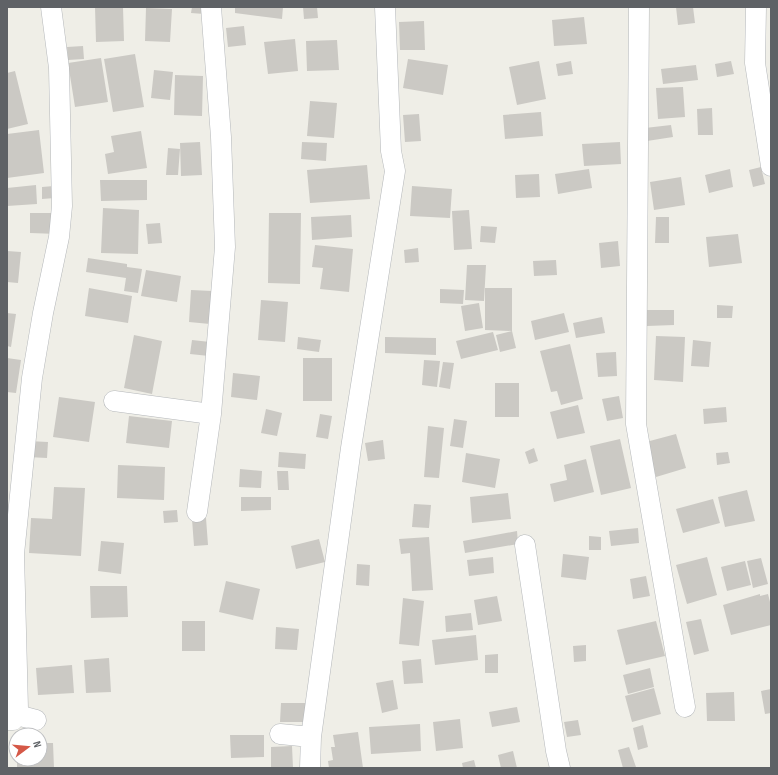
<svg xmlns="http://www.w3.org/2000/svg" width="778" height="775" font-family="'Sofia Sans Condensed',sans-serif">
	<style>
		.building { fill: #cbc9c4 }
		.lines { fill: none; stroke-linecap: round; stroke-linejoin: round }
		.minor-casing { stroke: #b4b7ba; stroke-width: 21 }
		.minor { stroke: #fff; stroke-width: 20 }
	</style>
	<rect width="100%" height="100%" fill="#efeee7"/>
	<!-- building -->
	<path class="building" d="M95 7H123L124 41 96 42Z
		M192 7H205L204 14 191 13Z
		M235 7H283L282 19 235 13Z
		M303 7H317L318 18 304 19Z
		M676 7H693L695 23 678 25Z
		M146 8 172 9 170 42 145 41Z
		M584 17 587 44 554 46 552 20Z
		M424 21 425 50H400L399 22Z
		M244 26 246 45 228 47 226 28Z
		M295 39 298 71 268 74 264 42Z
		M337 40 339 70 307 71 306 41Z
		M83 46 84 59 68 60 67 47Z
		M135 54 144 107 113 112 104 59Z
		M101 58 108 102 75 107 68 63Z
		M408 59 448 65 443 95 403 88Z
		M539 61 546 99 517 105 509 67Z
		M571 61 573 74 558 76 556 64Z
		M731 61 734 74 717 77 715 64Z
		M696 65 698 80 663 84 661 69Z
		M154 70 173 72 170 100 151 98Z
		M15 71 28 124 7 129V73Z
		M175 75 203 76 202 116 174 115Z
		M683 87 685 117 658 119 656 88Z
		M310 101 337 103 334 138 307 136Z
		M712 108 713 135H698L697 109Z
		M541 112 543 136 505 139 503 115Z
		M419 114 421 141 405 142 403 115Z
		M671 125 673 137 647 141 645 128Z
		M39 130 44 173 7 178V134Z
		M141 131 147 168 108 174 105 154 114 152 111 136Z
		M200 142 202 175 181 176 180 143Z
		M302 142 327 143 326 161 301 159Z
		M620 142 621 164 584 166 582 144Z
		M168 148 180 149 178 175H166Z
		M367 165 370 199 310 203 307 170Z
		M761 167 765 184 753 187 749 170Z
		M589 169 592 188 558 194 555 174Z
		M730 169 733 187 709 193 705 175Z
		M539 174 540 197 516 198 515 175Z
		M681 177 685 205 654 210 650 182Z
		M100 180H147V200L101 201Z
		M36 185 37 204 7 206V188Z
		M54 186 55 198 42 199V187Z
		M412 186 452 189 450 218 410 216Z
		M103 208 139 210 138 254 101 253Z
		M469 210 472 249 454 250 452 211Z
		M30 213H58V234L30 233Z
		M269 213H301L300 284 268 283Z
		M351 215 352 237 312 240 311 217Z
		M656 217H669V243H655Z
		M160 223 162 243 148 244 146 224Z
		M481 226 497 227 495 243 480 242Z
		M738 234 742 263 709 267 706 237Z
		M618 241 620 266 601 268 599 243Z
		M315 245 353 249 349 292 320 289 323 268 312 267Z
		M418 248 419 262 405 263 404 250Z
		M7 251 21 252 18 283 7 282Z
		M88 258 127 264V267L142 269 138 293 124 291 126 278 86 272Z
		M556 260 557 275 534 276 533 261Z
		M467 265H486L484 301 465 300Z
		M146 270 181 276 177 302 141 296Z
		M89 288 132 296 128 323 85 316Z
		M485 288H512V331L485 330Z
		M440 289 464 290 463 304 440 303Z
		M191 290 212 291 210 324 189 322Z
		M261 300 288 302 285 342 258 340Z
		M479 303 483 328 465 331 461 306Z
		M717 305 733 306 732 318H717Z
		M647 310H674V325L647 326Z
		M7 313 16 314 11 347 7 346Z
		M564 313 569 332 535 340 531 321Z
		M602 317 605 333 576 338 573 323Z
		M512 331 516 348 500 352 496 335Z
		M493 332 498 350 461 359 456 341Z
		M134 335 162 341 152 394 124 388Z
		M656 336 685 337 683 382 654 380Z
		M298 337 321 340 319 352 297 349Z
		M385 337 436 338V355L385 353Z
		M192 340 210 342 209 356 190 354Z
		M693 340 711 342 709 367 691 366Z
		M570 344 583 399 561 405 557 391 551 392 540 351Z
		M616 352 617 376 598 377 596 353Z
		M7 358 21 360 16 393 7 392Z
		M303 358H332V401H303Z
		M424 360 440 361 437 387 422 385Z
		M443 362 454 363 450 389 439 387Z
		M233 373 260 376 257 400 231 397Z
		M495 383H519V417H495Z
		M619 396 623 418 607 421 602 399Z
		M59 397 95 402 89 442 53 437Z
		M578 405 585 433 557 439 550 412Z
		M726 407 727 422 704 424 703 409Z
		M266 409 282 413 277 436 261 433Z
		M320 414 332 416 328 439 316 437Z
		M129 416 172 421 169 448 126 443Z
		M454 419 467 421 463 448 450 446Z
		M428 426 444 428 439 478 424 477Z
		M676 434 686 468 656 477 646 442Z
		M620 439 631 488 601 495 590 446Z
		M383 440 385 459 368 461 365 443Z
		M28 441 48 442 47 458 28 457Z
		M534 448 538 461 529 464 525 452Z
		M279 452 306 454 305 469 278 467Z
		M728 452 730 463 717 465 716 453Z
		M466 453 500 459 495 488 462 482Z
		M586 459 594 492 554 502 550 484 567 480 564 465Z
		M118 465 165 467 164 500 117 498Z
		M240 469 262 471 261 488 239 487Z
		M277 471H288L289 490H278Z
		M54 487 85 488 81 556 29 553 31 518 52 519Z
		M747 490 755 521 725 527 718 497Z
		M508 493 511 519 472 523 470 497Z
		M241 497H271V510L241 511Z
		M713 499 720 523 683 533 676 509Z
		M414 504 431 505 429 528 412 527Z
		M177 510 178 522 164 523 163 511Z
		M206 518 208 545 194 546 192 519Z
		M638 528 639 543 611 546 609 531Z
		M517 531 518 544 465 553 463 541Z
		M589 536 601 537V550H589Z
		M429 537 433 590 412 591 410 553 401 554 399 539Z
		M319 539 325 562 296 569 291 546Z
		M101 541 124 543 121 574 98 571Z
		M563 554 589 557 586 580 561 577Z
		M493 557 494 573 469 576 467 560Z
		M707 557 717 595 687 604 676 565Z
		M761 558 768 584 753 588 747 561Z
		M745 561 751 585 727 591 721 567Z
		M357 564 370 565 369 586 356 585Z
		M646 576 650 596 633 599 630 579Z
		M226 581 260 589 253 620 219 612Z
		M90 586H127L128 617 91 618Z
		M760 594V596L768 594 771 606V625L731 635 723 605Z
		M497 596 502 621 478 625 474 600Z
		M403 598 424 601 419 646 399 644Z
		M471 613 473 630 446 632 445 616Z
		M701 619 709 651 694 655 686 622Z
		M182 621H205V651H182Z
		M656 621 665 656 626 665 617 630Z
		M276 627 299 629 297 650 275 649Z
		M476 635 478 660 435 665 432 640Z
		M586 645V661L574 662 573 646Z
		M498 654V673H485V655Z
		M109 658 111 692 86 693 84 660Z
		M421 659 423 683 404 684 402 661Z
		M72 665 74 693 38 695 36 668Z
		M650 668 654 687 628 694 623 675Z
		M393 680 398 709 382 713 376 683Z
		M654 688 661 714 632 722 625 696Z
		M771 689V713L765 714 761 691Z
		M734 692 735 721H707L706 693Z
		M281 703H309L308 722H280Z
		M517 707 520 722 492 727 489 712Z
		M460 719 463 748 436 751 433 722Z
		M578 720 581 735 567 737 564 722Z
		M420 724 421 751 371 754 369 727Z
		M643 725 648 747 638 750 633 728Z
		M358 732 363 768H329L328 761 333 760 331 747H335L333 735Z
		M230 735H264V757L231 758Z
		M40 743H53L54 768H17V759H40Z
		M292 746 293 768H271V747Z
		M629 747 636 767 623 768 618 750Z
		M513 751 517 768H501L498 755Z
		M474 760 476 768H463L462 763Z"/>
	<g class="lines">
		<!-- minor casing -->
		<g class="minor-casing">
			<path id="minor" d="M639 7 636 424 685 707
				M756 7 755 63 771 166
				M114 401 211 414 225 247 221 137 211 7
				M197 512 211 414
				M525 545 556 751 560 768
				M17 715 36 720
				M7 720H13L18 709 14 554 32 378 43 313 59 237 62 206 59 68 51 7
				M280 734 311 737
				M310 768 311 737 351 448 395 171 391 151 385 7"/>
		</g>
		<!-- minor -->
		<use href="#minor" class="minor"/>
	</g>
	<!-- border -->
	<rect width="778" height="775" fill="none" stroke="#5f6266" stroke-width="16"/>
	<!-- north arrow -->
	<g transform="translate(28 747) rotate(74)"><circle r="19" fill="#ffffff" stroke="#bfc0c2"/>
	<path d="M0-3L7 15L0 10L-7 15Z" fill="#d55847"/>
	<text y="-6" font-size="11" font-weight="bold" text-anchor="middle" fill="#5f6266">N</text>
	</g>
</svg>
